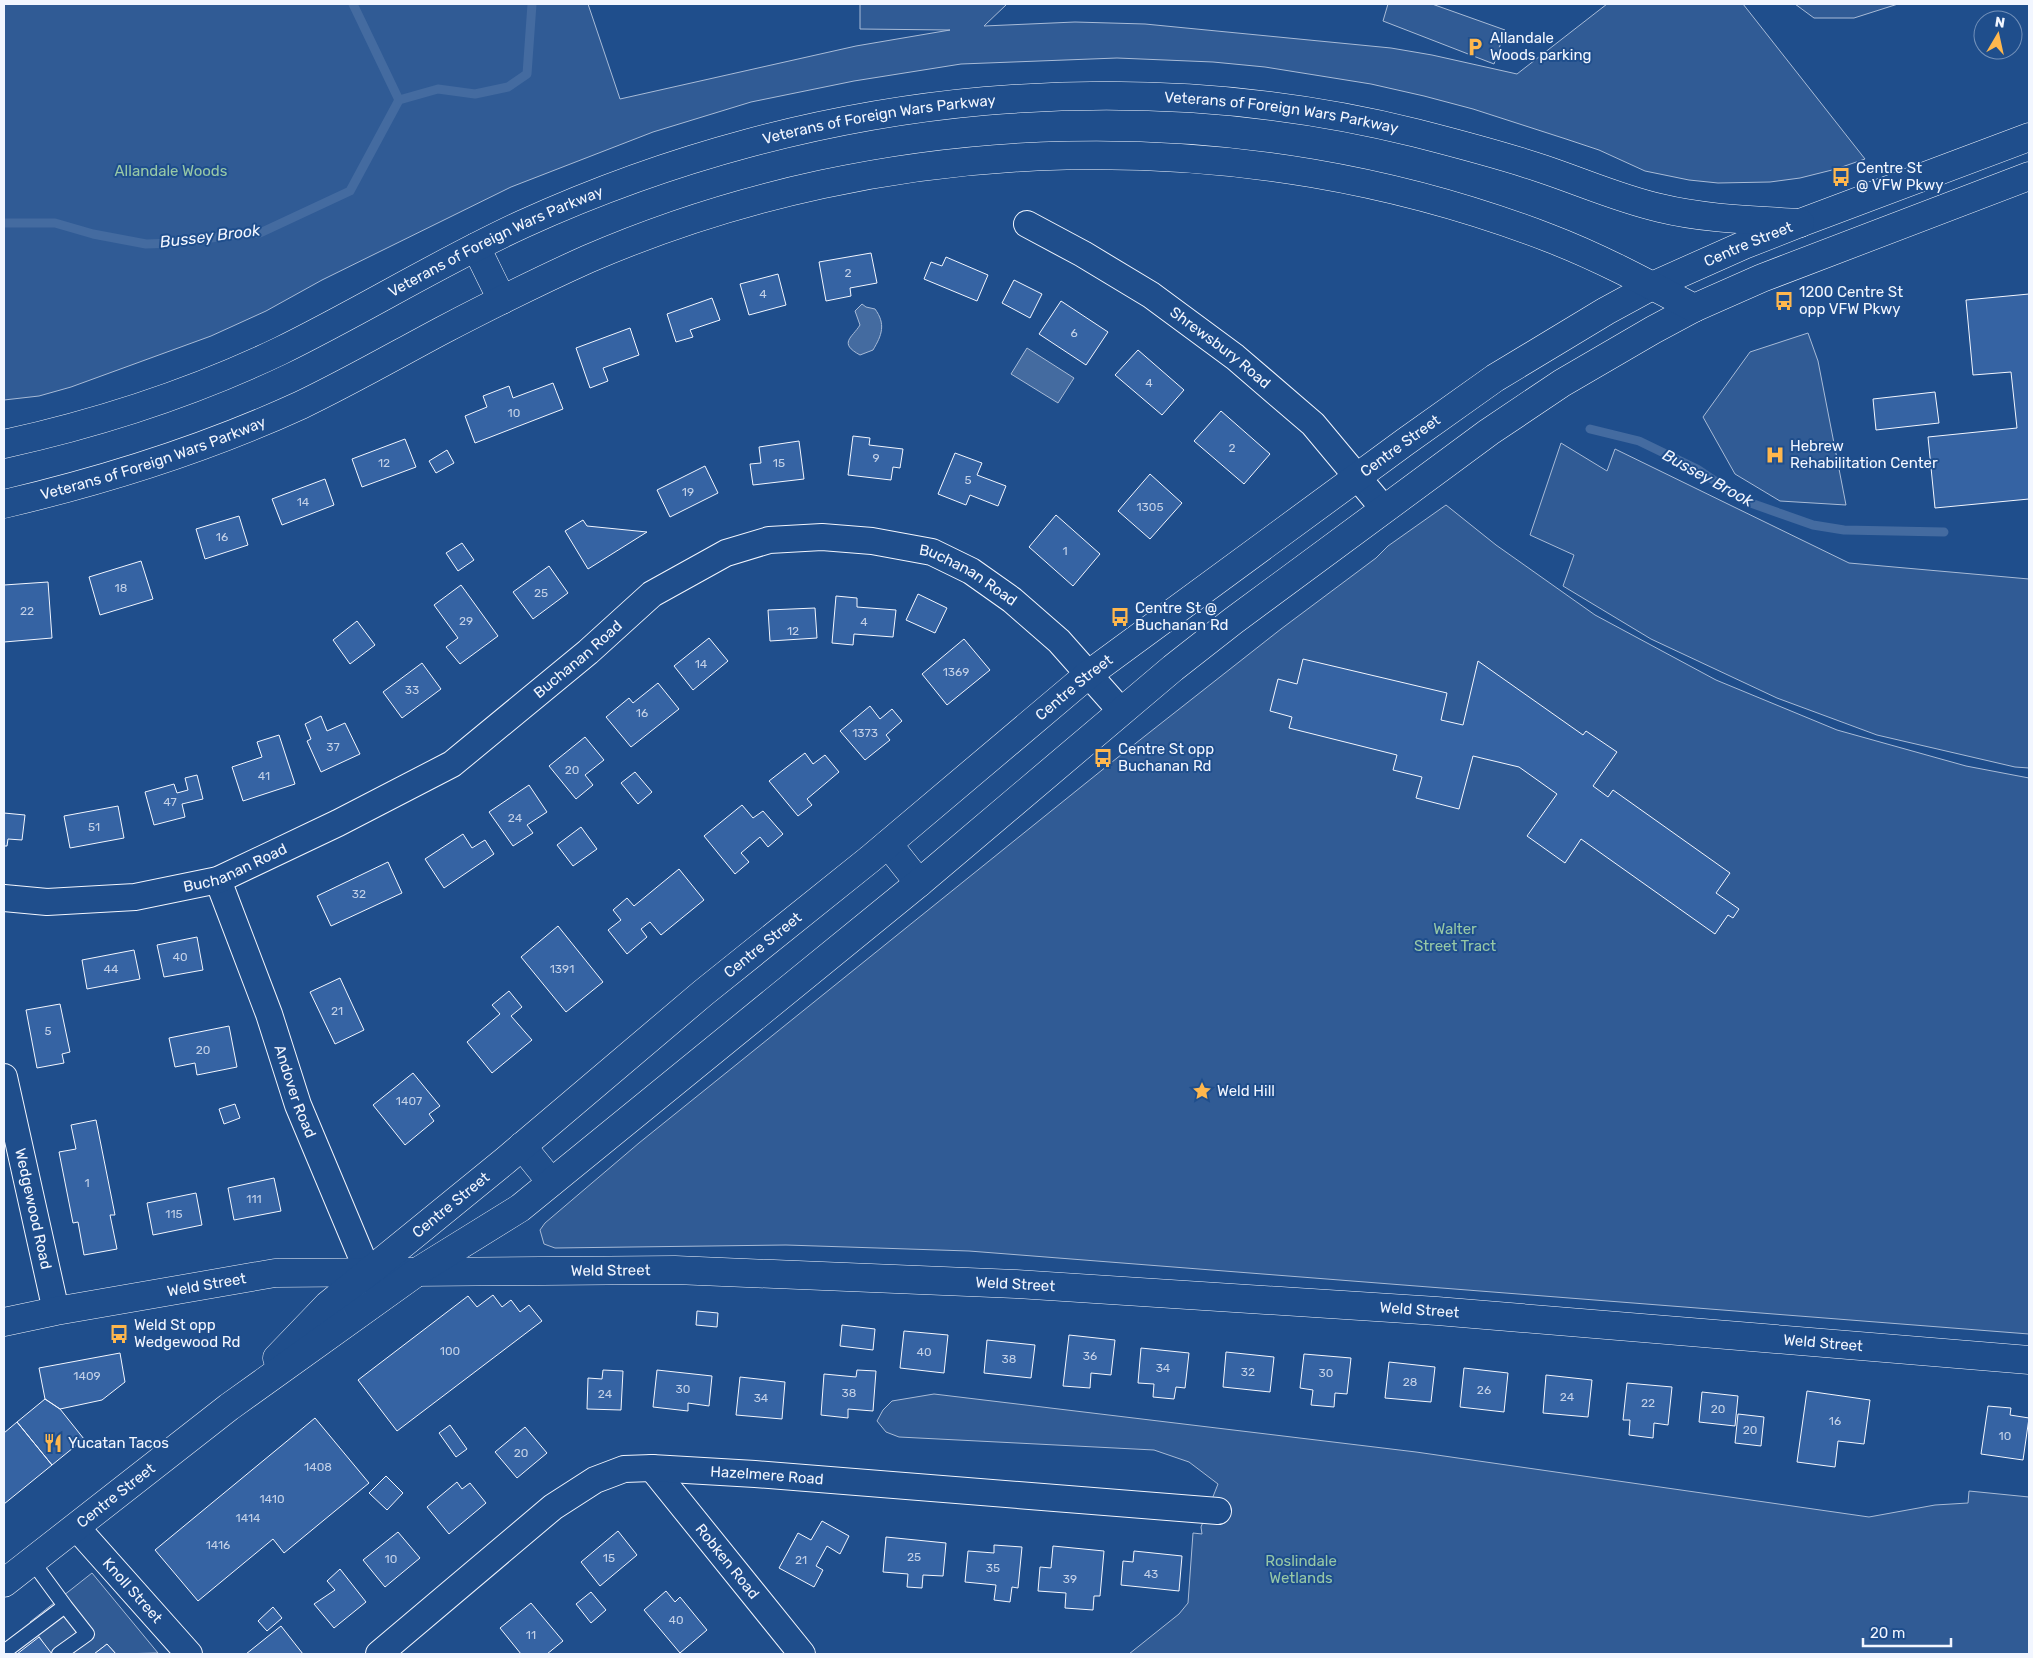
<svg xmlns="http://www.w3.org/2000/svg" width="2033" height="1658" font-family="Rubik,sans-serif">
	<style>
		.built { fill: #305b95; stroke: #a8bbd7 }
		.water { fill: #446ba0; stroke: #a8bbd7 }
		.lines { fill: none; stroke-linecap: round; stroke-linejoin: round }
		.stream { stroke: #446ba0; stroke-width: 9 }
		.building { fill: #3563a3; stroke: #f2f6ff }
		.service-casing { stroke: #f2f6ff; stroke-width: 16 }
		.minor-casing { stroke: #f2f6ff; stroke-width: 28 }
		.tertiary-casing { stroke: #f2f6ff; stroke-width: 29 }
		.secondary-casing { stroke: #f2f6ff; stroke-width: 29 }
		.trunk-casing { stroke: #f2f6ff; stroke-width: 29 }
		.service { stroke: #1f4e8c; stroke-width: 14 }
		.minor { stroke: #1f4e8c; stroke-width: 26 }
		.tertiary { stroke: #1f4e8c; stroke-width: 28 }
		.secondary { stroke: #1f4e8c; stroke-width: 28 }
		.trunk { stroke: #1f4e8c; stroke-width: 28 }
		.labels { text-anchor: middle; dominant-baseline: central; stroke-width: 4; stroke-linejoin: round; paint-order: stroke }
		.number-label { font-size: 12px; fill: #c3d1e8 }
		.poi-label { font-size: 15px; fill: #f2f6ff; stroke: #1f4e8c; text-anchor: start }
		.street-label { font-size: 15px; fill: #f2f6ff; stroke: #1f4e8c }
		.park-label { font-size: 15px; fill: #97c8a6; stroke: #1f4e8c }
		.water-label { font-size: 16px; font-style: italic; fill: #f2f6ff; stroke: #1f4e8c }
	</style>
	<rect width="100%" height="100%" fill="#1f4e8c"/>
	<!-- built -->
	<path class="built" d="M4 4H588L620 99 856 46 950 30 860 29V4H1007L984 26 1075 22 1145 24 1391 48 1432 55 1517 74 1607 4H1743L1865 159 1836 169 1800 178 1770 182 1718 183 1689 180 1645 171 1599 150 1566 139 1473 109 1424 96 1371 84 1265 67 1213 62 1117 58 961 64 854 81 751 102 653 132 511 187 322 280 266 311 211 336 71 387 39 396 4 400Z
		M1388 4H1432L1505 30 1494 64 1383 21Z
		M1795 4H1898L1854 18H1814Z
		M1808 333 1818 361 1846 505 1780 501 1735 474 1703 417 1750 352Z
		M1561 443 1607 471 1615 449 1849 563 2029 579V768L2015 767 1877 735 1777 698 1651 639 1563 586 1574 555 1530 535Z
		M1446 505 1496 545 1595 615 1716 680 1837 730 1966 766 2029 778V1334L969 1251 786 1245 555 1248 544 1244 540 1230 545 1223 639 1143 1117 758 1281 629 1376 558 1388 546Z
		M934 1394 1416 1452 1869 1517 1935 1505 1968 1503 1969 1491 2029 1497V1654H1129L1179 1614 1188 1603 1193 1533 1202 1534 1201 1527 1218 1484 1189 1462 1154 1450 899 1437 886 1432 877 1421 883 1410 892 1401Z
		M92 1573 158 1653 116 1654 107 1644 94 1654H50L30 1622Z"/>
	<!-- water -->
	<path class="water" d="M862 304 866 307 875 309C886 324 882 335 873 350L860 355C838 343 852 338 860 325L855 311Z
		M1027 348 1074 378 1058 403 1011 374Z"/>
	<g class="lines">
		<!-- stream -->
		<path class="stream" d="M353 4 399 100
			M399 100 438 89 475 94 508 87 527 74 532 4
			M4 223H55L93 234 146 244 174 243 240 234 260 233 350 191 399 100
			M1590 429 1639 441 1697 469 1745 501 1813 525 1844 530 1944 532"/>
	</g>
	<!-- building -->
	<path class="building" d="M871 253 877 283 850 288 851 296 826 301 819 262Z
		M946 257 988 275 977 301 924 279 931 262 942 266Z
		M778 274 786 305 749 315 740 284Z
		M1014 280 1042 294 1030 318 1002 303Z
		M2029 294V499L1935 508 1928 437 2017 428 2011 372 1973 375 1966 300Z
		M712 298 720 320 690 330 693 337 676 342 667 314Z
		M1061 301 1108 332 1086 365 1039 334Z
		M630 328 639 355 603 368 608 381 590 388 576 348Z
		M1138 350 1184 390 1162 415 1115 375Z
		M553 383 563 409 475 443 465 416 487 407 483 396 509 386 513 398Z
		M1935 392 1939 423 1876 430 1873 399Z
		M1221 411 1270 454 1244 484 1194 441Z
		M853 436 870 438 869 445 903 449 900 468 893 467 891 480 848 475Z
		M405 439 416 467 362 487 352 459Z
		M799 441 804 479 753 485 750 464 761 463 759 447Z
		M447 450 454 463 436 473 429 461Z
		M955 453 982 463 977 475 1006 486 998 506 970 495 966 505 938 494Z
		M705 466 718 493 670 517 657 490Z
		M1150 474 1182 503 1150 539 1118 511Z
		M325 479 334 505 282 525 272 499Z
		M1056 515 1100 554 1073 586 1029 547Z
		M239 516 248 545 205 559 196 529Z
		M583 520 587 526 647 532 588 569 565 531Z
		M462 543 474 560 458 571 446 553Z
		M141 561 153 599 100 615 89 577Z
		M549 566 568 593 533 619 513 592Z
		M48 582 52 638 4 642V585Z
		M461 585 498 636 460 664 446 647 458 638 434 605Z
		M918 594 947 608 935 633 906 620Z
		M836 596 857 598V607L896 610 893 637 854 634 853 645 832 643Z
		M815 608 817 638 770 641 768 610Z
		M357 621 375 645 350 664 333 640Z
		M709 638 728 661 693 690 674 666Z
		M964 639 990 670 947 705 922 674Z
		M1303 659 1447 693 1441 720 1463 725 1478 661 1583 735 1586 731 1617 752 1593 786 1608 797 1613 790 1730 873 1716 893 1739 909 1733 918 1728 915 1715 934 1581 839 1565 863 1527 836 1557 794 1519 767 1473 756 1459 809 1416 798 1422 777 1393 770 1397 755 1289 728 1292 717 1270 711 1278 679 1297 684Z
		M422 663 441 689 402 718 383 692Z
		M658 683 679 709 631 747 606 717 629 698 633 703Z
		M870 706 880 719 892 709 902 721 886 735 890 740 865 760 840 731Z
		M321 716 327 731 345 723 360 754 321 772 307 741 311 739 305 724Z
		M279 735 295 784 243 801 232 767 262 757 257 742Z
		M585 737 604 760 585 775 593 785 576 799 549 766Z
		M805 753 813 764 825 755 839 772 807 799 812 805 798 816 769 781Z
		M635 772 652 792 638 804 621 783Z
		M197 775 203 799 182 804 185 817 154 825 145 792 174 784 177 793 188 790 185 778Z
		M529 785 547 812 527 825 533 833 513 846 489 812Z
		M742 805 753 818 763 811 783 834 768 847 760 837 741 853 749 862 735 874 704 836Z
		M118 806 124 838 70 848 64 816Z
		M4 813 25 815 22 840 8 839 7 846H4Z
		M581 827 597 849 573 866 557 845Z
		M463 834 472 848 485 840 494 854 444 888 425 859Z
		M388 862 402 893 331 926 317 896Z
		M679 869 704 900 661 935 650 922 641 929 647 937 627 954 608 930 621 920 613 910 627 898 634 906Z
		M558 926 603 982 566 1012 521 957Z
		M197 937 203 970 164 977 157 945Z
		M134 950 140 979 87 989 82 960Z
		M340 978 364 1030 335 1044 310 992Z
		M509 991 522 1007 511 1016 532 1040 492 1073 467 1042 500 1014 492 1005Z
		M60 1004 70 1052 62 1054 64 1063 37 1068 26 1010Z
		M229 1026 237 1067 197 1075 195 1063 175 1067 169 1038Z
		M413 1073 440 1106 429 1114 434 1121 405 1145 373 1105Z
		M235 1104 240 1118 224 1124 219 1109Z
		M96 1120 115 1215H110L117 1249 84 1255 78 1222 73 1223 59 1152 76 1149 71 1125Z
		M274 1178 281 1211 234 1220 228 1188Z
		M196 1193 202 1225 153 1235 147 1203Z
		M493 1295 502 1307 511 1300 520 1312 529 1305 542 1321 397 1431 358 1380 468 1296 477 1307Z
		M697 1311 718 1313 717 1327 696 1325Z
		M842 1325 875 1329 873 1350 840 1346Z
		M904 1331 948 1335 944 1373 900 1368Z
		M1069 1335 1115 1340 1111 1375 1091 1373 1090 1388 1063 1386Z
		M987 1340 1035 1345 1031 1378 984 1373Z
		M1141 1348 1189 1353 1185 1388 1176 1387 1174 1399 1153 1397 1154 1384 1138 1383Z
		M1226 1352 1274 1357 1270 1392 1223 1387Z
		M120 1353 125 1382 102 1400 60 1409 45 1399 39 1368Z
		M1304 1354 1351 1358 1347 1394 1335 1393 1334 1407 1311 1405 1313 1390 1300 1388Z
		M1389 1362 1435 1367 1431 1402 1385 1398Z
		M1464 1368 1508 1373 1504 1412 1460 1407Z
		M603 1370 623 1371 621 1410 587 1409 588 1378 602 1379Z
		M657 1370 712 1376 709 1406 688 1403V1411L653 1407Z
		M857 1370 876 1371 873 1411 848 1409V1418L821 1415 824 1374 856 1377Z
		M1546 1375 1592 1380 1588 1417 1543 1413Z
		M740 1377 785 1382 782 1419 736 1415Z
		M1627 1383 1672 1387 1668 1425 1654 1423 1653 1438 1629 1435 1630 1420H1623Z
		M1807 1391 1870 1400 1864 1444 1838 1441 1835 1467 1797 1462Z
		M1702 1392 1738 1396 1735 1426 1699 1422Z
		M45 1399 60 1409 84 1439 52 1465 17 1422Z
		M1988 1406 2011 1408 2010 1415 2029 1418 2023 1460 1981 1454Z
		M1738 1414 1764 1417 1761 1446 1735 1443Z
		M315 1418 369 1483 284 1553 273 1539 198 1601 155 1550Z
		M17 1422 52 1465 4 1504V1433Z
		M450 1425 467 1449 456 1457 439 1433Z
		M525 1427 547 1453 517 1478 495 1452Z
		M386 1476 403 1493 387 1510 369 1493Z
		M457 1482 462 1489 470 1483 486 1503 449 1534 427 1507Z
		M822 1521 849 1536 840 1554 827 1546 816 1566 823 1570 814 1587 779 1568 798 1533 811 1540Z
		M618 1531 637 1555 600 1586 581 1562Z
		M398 1532 420 1558 385 1587 363 1560Z
		M886 1537 946 1543 943 1576 923 1575 922 1588 907 1587 908 1574 883 1572Z
		M994 1545 1022 1547 1018 1588 1012 1587 1010 1602 994 1600 996 1585 965 1582 968 1551 994 1553Z
		M1053 1546 1104 1551 1100 1596H1094L1093 1610 1065 1608 1066 1593 1038 1591 1040 1567 1051 1568Z
		M1134 1551 1182 1556 1179 1591 1121 1585 1123 1561 1133 1562Z
		M340 1569 366 1602 334 1628 314 1604 335 1590 327 1581Z
		M666 1591 675 1602 680 1597 707 1630 680 1653 644 1610Z
		M591 1592 606 1610 591 1623 576 1604Z
		M531 1603 563 1641 547 1654H521L500 1628Z
		M273 1607 282 1618 267 1631 258 1621Z
		M281 1626 303 1654H246Z
		M39 1637 52 1654H17Z
		M107 1644 116 1654H94Z"/>
	<g class="lines">
		<!-- service casing -->
		<g class="service-casing">
			<path id="service" d="M32 1561 65 1606
				M4 1652 65 1606 87 1634 59 1654"/>
		</g>
		<!-- minor casing -->
		<g class="minor-casing">
			<g id="minor">
				<path id="s1" d="M1027 224 1083 254 1151 295 1235 357 1313 424 1384 509"/>
				<path id="s2" d="M218 880 269 1014 298 1105 368 1272 380 1289"/>
				<path id="s3" d="M4 898 47 902 135 897 218 880 338 823 452 764 588 652 652 594 726 553 769 540 822 537 872 541 932 552 971 571 1012 600 1059 641 1121 711"/>
				<path id="s4" d="M4 1077 56 1311"/>
				<path id="s5" d="M652 1468 802 1654"/>
				<path id="s6" d="M76 1527 189 1654"/>
				<path id="s7" d="M379 1654 553 1507 595 1480 624 1469 652 1468 755 1474 1218 1511"/>
			</g>
		</g>
		<!-- tertiary casing -->
		<g class="tertiary-casing">
			<g id="tertiary">
				<path id="s8" d="M4 1322 56 1311 275 1273 675 1270 1016 1284 1437 1311 2029 1360"/>
			</g>
		</g>
		<!-- secondary casing -->
		<g class="secondary-casing">
			<g id="secondary">
				<path d="M888 844 919 883"/>
				<path d="M522 1146 551 1182"/>
				<path id="s9" d="M277 1358 328 1305 506 1160 703 993 870 859 1089 674 1405 442 1495 378 1606 311 1652 286"/>
				<path id="s10" d="M4 1583 229 1407 420 1270 520 1208 919 883 1173 668 1233 621 1489 432 1562 383 1653 330 1694 308"/>
			</g>
		</g>
		<!-- trunk casing -->
		<g class="trunk-casing">
			<g id="trunk">
				<path d="M476 247 502 300"/>
				<path id="s11" d="M1652 286 1744 245 1800 223 2029 137"/>
				<path id="s12" d="M4 444C99 423 192 393 280 351 362 311 440 262 523 224 668 158 826 115 985 101 1129 89 1276 98 1416 133 1459 144 1502 155 1543 169 1582 182 1620 199 1660 208 1705 219 1754 220 1800 223"/>
				<path id="s13" d="M4 504C106 480 205 449 301 405 349 382 396 355 443 330 491 305 539 281 588 259 889 129 1243 120 1549 238 1599 257 1647 283 1694 308L1762 278 2029 176"/>
			</g>
		</g>
		<!-- service -->
		<use href="#service" class="service"/>
		<!-- minor -->
		<use href="#minor" class="minor"/>
		<!-- tertiary -->
		<use href="#tertiary" class="tertiary"/>
		<!-- secondary -->
		<use href="#secondary" class="secondary"/>
		<!-- trunk -->
		<use href="#trunk" class="trunk"/>
	</g>
	<!-- icons -->
	<defs>
		<g id="parking-bare" transform="scale(1.5)"><path d="M-3.5-5.5H1a3.5 3.5 0 0 1 0 7H-1V5.5H-3.5ZM-1-3.4V-.6H.8a1.4 1.4 0 0 0 0-2.8Z" fill="#ffb74d" stroke="#1f4e8c" stroke-width="2.5" paint-order="stroke"/></g>
		<g id="bus-bare" transform="scale(1.5)"><path d="M-5-6H5V4H4V6H2V4H-2V6H-4V4H-5ZM-3.5-4V0h7V-4ZM-3.5 1.2v1.5H-2V1.2ZM2 1.2v1.5H3.5V1.2Z" fill="#ffb74d" stroke="#1f4e8c" stroke-width="2.5" paint-order="stroke"/></g>
		<g id="hospital-bare" transform="scale(1.5)"><path d="M-5-5h3v3.5h4V-5h3V5h-3V1.5h-4V5h-3Z" fill="#ffb74d" stroke="#1f4e8c" stroke-width="2.5" paint-order="stroke"/></g>
		<g id="sight-bare" transform="scale(1.5)"><path d="M0-6L1.8-2.2L6-1.7L2.9 1.2L3.7 5.4L0 3.3L-3.7 5.4L-2.9 1.2L-6-1.7L-1.8-2.2Z" fill="#ffb74d" stroke="#1f4e8c" stroke-width="2.5" paint-order="stroke"/></g>
		<g id="restaurant-bare" transform="scale(1.5)"><path d="M-5-6h1v4h1v-4h1v4h1v-4h1v5L-1.5 .5V6h-2V.5L-5-1ZM5-6V6H3V1.5H1.5Q1.5-4 5-6Z" fill="#ffb74d" stroke="#1f4e8c" stroke-width="2.5" paint-order="stroke"/></g>
	</defs>
	<g fill-rule="evenodd">
		<use href="#parking-bare" x="1475" y="47"/>
		<use href="#bus-bare" x="1841" y="177"/>
		<use href="#bus-bare" x="1784" y="301"/>
		<use href="#hospital-bare" x="1775" y="455"/>
		<use href="#bus-bare" x="1120" y="617"/>
		<use href="#bus-bare" x="1103" y="758"/>
		<use href="#sight-bare" x="1202" y="1091"/>
		<use href="#bus-bare" x="119" y="1334"/>
		<use href="#restaurant-bare" x="53" y="1443"/>
	</g>
	<g class="labels">
		<!-- number labels -->
		<g class="number-label">
			<text x="848" y="273">2</text>
			<text x="763" y="294">4</text>
			<text x="1074" y="333">6</text>
			<text x="1149" y="383">4</text>
			<text x="514" y="413">10</text>
			<text x="1232" y="448">2</text>
			<text x="876" y="458">9</text>
			<text x="384" y="463">12</text>
			<text x="779" y="463">15</text>
			<text x="968" y="480">5</text>
			<text x="688" y="492">19</text>
			<text x="303" y="502">14</text>
			<text x="1150" y="507">1305</text>
			<text x="222" y="537">16</text>
			<text x="1065" y="551">1</text>
			<text x="121" y="588">18</text>
			<text x="541" y="593">25</text>
			<text x="27" y="611">22</text>
			<text x="466" y="621">29</text>
			<text x="864" y="622">4</text>
			<text x="793" y="631">12</text>
			<text x="701" y="664">14</text>
			<text x="956" y="672">1369</text>
			<text x="412" y="690">33</text>
			<text x="642" y="713">16</text>
			<text x="865" y="733">1373</text>
			<text x="333" y="747">37</text>
			<text x="572" y="770">20</text>
			<text x="264" y="776">41</text>
			<text x="170" y="802">47</text>
			<text x="515" y="818">24</text>
			<text x="94" y="827">51</text>
			<text x="359" y="894">32</text>
			<text x="180" y="957">40</text>
			<text x="111" y="969">44</text>
			<text x="562" y="969">1391</text>
			<text x="337" y="1011">21</text>
			<text x="48" y="1031">5</text>
			<text x="203" y="1050">20</text>
			<text x="409" y="1101">1407</text>
			<text x="87" y="1183">1</text>
			<text x="254" y="1199">111</text>
			<text x="174" y="1214">115</text>
			<text x="450" y="1351">100</text>
			<text x="924" y="1352">40</text>
			<text x="1090" y="1356">36</text>
			<text x="1009" y="1359">38</text>
			<text x="1163" y="1368">34</text>
			<text x="1248" y="1372">32</text>
			<text x="1326" y="1373">30</text>
			<text x="87" y="1376">1409</text>
			<text x="1410" y="1382">28</text>
			<text x="683" y="1389">30</text>
			<text x="1484" y="1390">26</text>
			<text x="849" y="1393">38</text>
			<text x="605" y="1394">24</text>
			<text x="1567" y="1397">24</text>
			<text x="761" y="1398">34</text>
			<text x="1648" y="1403">22</text>
			<text x="1718" y="1409">20</text>
			<text x="1835" y="1421">16</text>
			<text x="1750" y="1430">20</text>
			<text x="2005" y="1436">10</text>
			<text x="521" y="1453">20</text>
			<text x="318" y="1467">1408</text>
			<text x="272" y="1499">1410</text>
			<text x="248" y="1518">1414</text>
			<text x="218" y="1545">1416</text>
			<text x="914" y="1557">25</text>
			<text x="609" y="1558">15</text>
			<text x="391" y="1559">10</text>
			<text x="801" y="1560">21</text>
			<text x="993" y="1568">35</text>
			<text x="1151" y="1574">43</text>
			<text x="1070" y="1579">39</text>
			<text x="676" y="1620">40</text>
			<text x="531" y="1635">11</text>
		</g>
		<!-- poi labels -->
		<g class="poi-label">
			<text x="1490" y="38">Allandale<tspan x="1490" dy="17">Woods parking</tspan></text>
			<text x="1856" y="168">Centre St<tspan x="1856" dy="17">@ VFW Pkwy</tspan></text>
			<text x="1799" y="292">1200 Centre St<tspan x="1799" dy="17">opp VFW Pkwy</tspan></text>
			<text x="1790" y="446">Hebrew<tspan x="1790" dy="17">Rehabilitation Center</tspan></text>
			<text x="1135" y="608">Centre St @<tspan x="1135" dy="17">Buchanan Rd</tspan></text>
			<text x="1118" y="749">Centre St opp<tspan x="1118" dy="17">Buchanan Rd</tspan></text>
			<text x="1217" y="1091">Weld Hill</text>
			<text x="134" y="1325">Weld St opp<tspan x="134" dy="17">Wedgewood Rd</tspan></text>
			<text x="68" y="1443">Yucatan Tacos</text>
		</g>
		<!-- street labels -->
		<g class="street-label">
			<text stroke="none"><textPath href="#s12" startOffset="1344">Veterans of Foreign Wars Parkway</textPath></text>
			<text stroke="none"><textPath href="#s12" startOffset="939">Veterans of Foreign Wars Parkway</textPath></text>
			<text stroke="none"><textPath href="#s12" startOffset="534">Veterans of Foreign Wars Parkway</textPath></text>
			<text stroke="none"><textPath href="#s11" startOffset="105">Centre Street</textPath></text>
			<text stroke="none"><textPath href="#s1" startOffset="230">Shrewsbury Road</textPath></text>
			<text stroke="none"><textPath href="#s9" startOffset="1448">Centre Street</textPath></text>
			<text stroke="none"><textPath href="#s13" startOffset="156">Veterans of Foreign Wars Parkway</textPath></text>
			<text stroke="none"><textPath href="#s3" startOffset="1076">Buchanan Road</textPath></text>
			<text stroke="none"><textPath href="#s3" startOffset="641">Buchanan Road</textPath></text>
			<text stroke="none"><textPath href="#s9" startOffset="1042">Centre Street</textPath></text>
			<text stroke="none"><textPath href="#s3" startOffset="236">Buchanan Road</textPath></text>
			<text stroke="none"><textPath href="#s9" startOffset="638">Centre Street</textPath></text>
			<text stroke="none"><textPath href="#s2" startOffset="225">Andover Road</textPath></text>
			<text stroke="none"><textPath href="#s9" startOffset="232">Centre Street</textPath></text>
			<text stroke="none"><textPath href="#s4" startOffset="135">Wedgewood Road</textPath></text>
			<text stroke="none"><textPath href="#s8" startOffset="611">Weld Street</textPath></text>
			<text stroke="none"><textPath href="#s8" startOffset="206">Weld Street</textPath></text>
			<text stroke="none"><textPath href="#s8" startOffset="1016">Weld Street</textPath></text>
			<text stroke="none"><textPath href="#s8" startOffset="1421">Weld Street</textPath></text>
			<text stroke="none"><textPath href="#s8" startOffset="1826">Weld Street</textPath></text>
			<text stroke="none"><textPath href="#s7" startOffset="452">Hazelmere Road</textPath></text>
			<text stroke="none"><textPath href="#s10" startOffset="142">Centre Street</textPath></text>
			<text stroke="none"><textPath href="#s5" startOffset="120">Robken Road</textPath></text>
			<text stroke="none"><textPath href="#s6" startOffset="85">Knoll Street</textPath></text>
		</g>
		<!-- park labels -->
		<g class="park-label">
			<text x="171" y="171">Allandale Woods</text>
			<text x="1455" y="929">Walter<tspan x="1455" dy="17">Street Tract</tspan></text>
			<text x="1301" y="1561">Roslindale<tspan x="1301" dy="17">Wetlands</tspan></text>
		</g>
		<!-- water labels -->
		<g class="water-label">
			<text transform="translate(210 236) rotate(-7)">Bussey Brook</text>
			<text transform="translate(1708 478) rotate(29)">Bussey Brook</text>
		</g>
	</g>
	<!-- border -->
	<rect width="2033" height="1658" fill="none" stroke="#f2f6ff" stroke-width="10"/>
	<!-- north arrow -->
	<g transform="translate(1998 35) rotate(9)"><circle r="24" fill="#1f4e8c" stroke="#7391ba"/>
	<path d="M0-4L9 19L0 12L-9 19Z" fill="#ffb74d"/>
	<text y="-8" font-size="14" font-weight="bold" text-anchor="middle" fill="#f2f6ff">N</text>
	</g>
	<!-- scale -->
	<path d="M1863 1638v8h88v-8" fill="none" stroke="#f2f6ff" stroke-width="2.5"/>
	<text x="1870" y="1638" font-size="15" fill="#f2f6ff" stroke="#1f4e8c" stroke-width="4" paint-order="stroke">20 m</text>
</svg>
